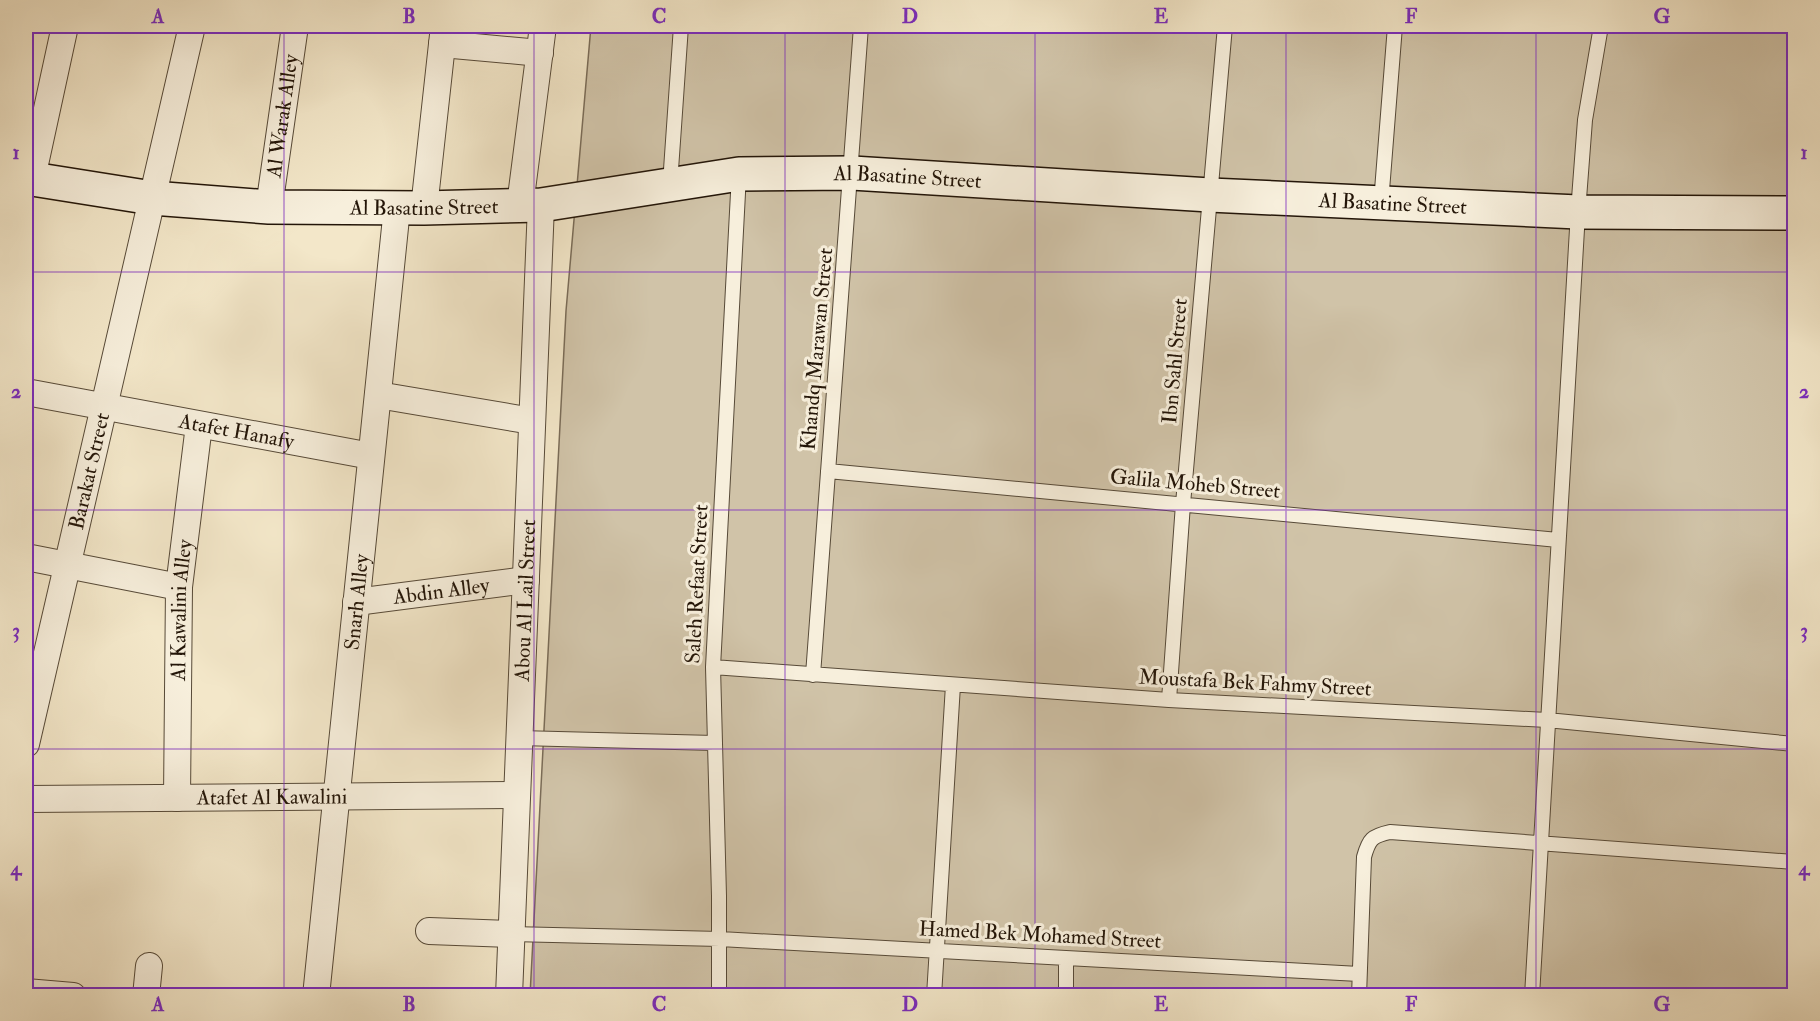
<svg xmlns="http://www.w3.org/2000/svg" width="1820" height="1021" font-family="'IM FELL Double Pica',serif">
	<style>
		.green { fill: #d0c3a8; stroke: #7a6c58; stroke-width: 1.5 }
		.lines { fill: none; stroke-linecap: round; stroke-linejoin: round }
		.lane-casing { stroke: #574a38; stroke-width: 16 }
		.street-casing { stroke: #574a38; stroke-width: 28 }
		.secondary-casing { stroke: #231508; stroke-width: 36 }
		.lane { stroke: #f7efdc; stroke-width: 14 }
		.street { stroke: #f7efdc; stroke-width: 26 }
		.secondary { stroke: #f7efdc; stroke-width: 33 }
		.grid { fill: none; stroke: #7b2cbf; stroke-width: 1.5; stroke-opacity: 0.55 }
		.labels { text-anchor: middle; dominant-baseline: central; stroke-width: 6; stroke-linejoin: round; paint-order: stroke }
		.street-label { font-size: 21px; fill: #231508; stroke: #f7efdc }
		.neatline { fill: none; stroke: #7b2cbf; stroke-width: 2 }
		.grid-label { font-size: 20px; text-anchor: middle; font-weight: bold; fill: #7b2cbf }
	</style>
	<rect width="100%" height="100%" fill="#f3e7c9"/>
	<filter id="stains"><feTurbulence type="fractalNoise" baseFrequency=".00333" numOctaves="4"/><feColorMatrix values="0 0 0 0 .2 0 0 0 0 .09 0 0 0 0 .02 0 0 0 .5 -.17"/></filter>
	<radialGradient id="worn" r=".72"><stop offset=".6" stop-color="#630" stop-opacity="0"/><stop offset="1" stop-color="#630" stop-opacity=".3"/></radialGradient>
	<!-- green -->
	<path class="green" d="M591 26H1794V995L530 996 566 311Z"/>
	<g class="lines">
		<!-- lane casing -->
		<g class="lane-casing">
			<path id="lane" d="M670 184 681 26
				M1381 203 1395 26
				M828 471 1558 540
				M713 667 1169 700 1547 720 1794 744
				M813 675 861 26
				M1169 700 1183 504 1225 26
				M519 738 714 743
				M511 934 720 939 1359 974
				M719 996V896L713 667 739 174
				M934 996 953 685
				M1066 996V958
				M1359 996 1364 857C1369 839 1372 836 1390 832L1794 862
				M1532 996 1578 212 1585 120 1601 26"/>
		</g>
		<!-- street casing -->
		<g class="street-casing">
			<g id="street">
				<path d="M442 44 540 53"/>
				<path d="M32 178 65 26"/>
				<path d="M520 205 543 26"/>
				<path id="s1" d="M269 207 295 26"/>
				<path d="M424 208 444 26"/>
				<path id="s2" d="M26 392 371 456"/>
				<path d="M378 395 532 421"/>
				<path d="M26 557 179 587"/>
				<path id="s3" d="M356 602 526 580"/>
				<path id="s4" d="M26 744 192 26"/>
				<path id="s5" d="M177 798 179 587 199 425"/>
				<path id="s6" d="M26 799 517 795"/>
				<path d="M429 931 511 934"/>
				<path d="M26 992 73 996"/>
				<path d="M146 996 149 966"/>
				<path id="s7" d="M316 996 397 208"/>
				<path id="s8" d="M509 996 541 205"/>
			</g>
		</g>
		<!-- secondary casing -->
		<g class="secondary-casing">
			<g id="secondary">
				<path id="s9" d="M26 178 152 198 269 207 424 208 541 205 739 174 852 173 1210 195 1578 212 1794 213"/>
			</g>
		</g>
		<!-- lane -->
		<use href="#lane" class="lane"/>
		<!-- street -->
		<use href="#street" class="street"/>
		<!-- secondary -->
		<use href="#secondary" class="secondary"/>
	</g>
	<!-- grid -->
	<path class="grid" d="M284 26V996M534 26V996M785 26V996M1035 26V996M1286 26V996M1536 26V996M26 272H1794M26 510H1794M26 749H1794"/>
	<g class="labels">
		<!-- street labels -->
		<g class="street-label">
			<text stroke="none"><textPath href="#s1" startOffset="92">Al Warak Alley</textPath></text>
			<text stroke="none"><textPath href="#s9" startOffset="886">Al Basatine Street</textPath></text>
			<text stroke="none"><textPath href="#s9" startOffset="1372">Al Basatine Street</textPath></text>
			<text stroke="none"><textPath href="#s9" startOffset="400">Al Basatine Street</textPath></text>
			<text transform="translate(817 349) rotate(-85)">Khandq Marawan Street</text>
			<text transform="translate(1175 361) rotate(-85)">Ibn Sahl Street</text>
			<text stroke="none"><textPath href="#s2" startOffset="214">Atafet Hanafy</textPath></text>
			<text stroke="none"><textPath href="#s4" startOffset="280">Barakat Street</textPath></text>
			<text transform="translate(1195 484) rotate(5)">Galila Moheb Street</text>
			<text transform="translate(697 584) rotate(-87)">Saleh Refaat Street</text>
			<text stroke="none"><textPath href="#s3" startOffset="86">Abdin Alley</textPath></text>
			<text stroke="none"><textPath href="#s8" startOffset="396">Abou Al Lail Street</textPath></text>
			<text stroke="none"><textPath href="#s7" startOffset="396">Snarh Alley</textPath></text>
			<text stroke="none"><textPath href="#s5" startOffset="188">Al Kawalini Alley</textPath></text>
			<text transform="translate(1255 683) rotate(3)">Moustafa Bek Fahmy Street</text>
			<text stroke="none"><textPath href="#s6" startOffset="246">Atafet Al Kawalini</textPath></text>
			<text transform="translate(1040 935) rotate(3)">Hamed Bek Mohamed Street</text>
		</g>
	</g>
	<!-- margin -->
	<rect width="1820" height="1021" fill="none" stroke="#f3e7c9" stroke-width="66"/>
	<rect x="33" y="33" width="1754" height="955" class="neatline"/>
	<g class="grid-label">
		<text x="158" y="23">A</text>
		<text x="409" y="23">B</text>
		<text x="659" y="23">C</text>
		<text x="910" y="23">D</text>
		<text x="1161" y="23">E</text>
		<text x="1411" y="23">F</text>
		<text x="1662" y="23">G</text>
		<text x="16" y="159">1</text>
		<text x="1804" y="159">1</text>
		<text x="16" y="398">2</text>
		<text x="1804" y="398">2</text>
		<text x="16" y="637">3</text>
		<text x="1804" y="637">3</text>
		<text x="16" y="875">4</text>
		<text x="1804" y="875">4</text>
		<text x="158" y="1011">A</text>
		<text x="409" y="1011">B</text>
		<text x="659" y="1011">C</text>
		<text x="910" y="1011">D</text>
		<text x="1161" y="1011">E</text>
		<text x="1411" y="1011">F</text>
		<text x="1662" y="1011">G</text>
	</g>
	<rect width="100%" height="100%" filter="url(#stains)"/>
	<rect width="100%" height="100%" fill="url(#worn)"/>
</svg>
